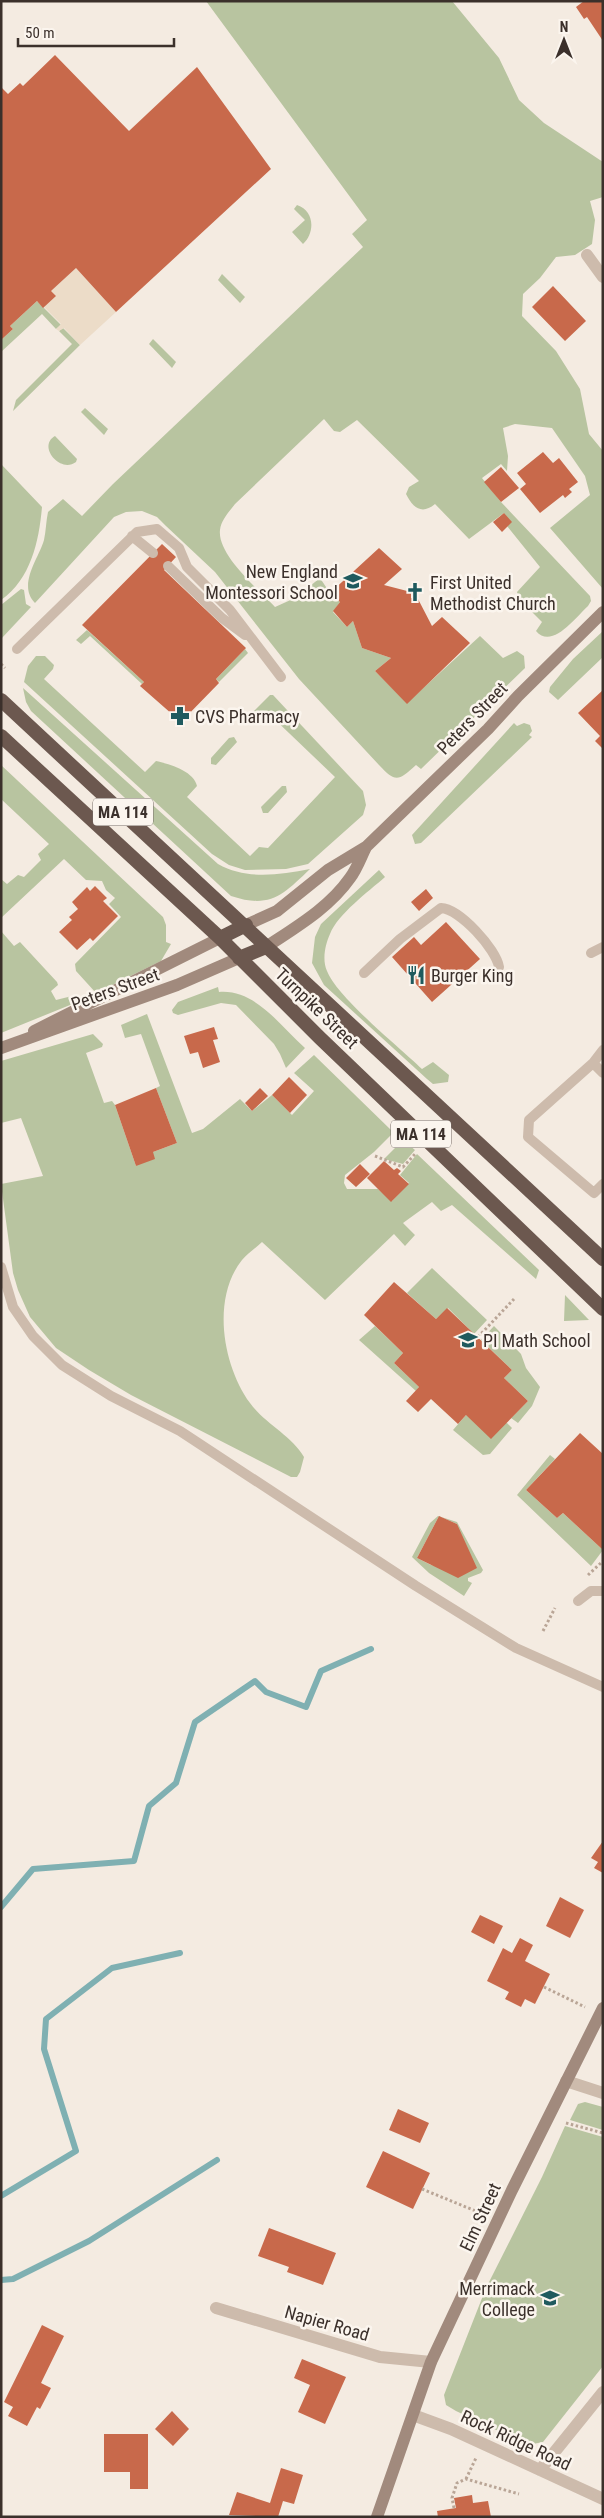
<svg xmlns="http://www.w3.org/2000/svg" width="604" height="2518" font-family="'Roboto Condensed',sans-serif">
	<style>
		.green { fill: #b8c4a0; fill-rule: evenodd }
		.plaza { fill: #ecdcc8 }
		.lines { fill: none; stroke-linecap: round; stroke-linejoin: round }
		.stream { stroke: #7fb0b2; stroke-width: 6 }
		.building { fill: #c8694b }
		.path { stroke: #b9a596; stroke-width: 3; stroke-dasharray: 2.5 2.5; stroke-linecap: butt }
		.service { stroke: #cdbbac; stroke-width: 10 }
		.minor { stroke: #cdbbac; stroke-width: 12 }
		.secondary { stroke: #a18a7d; stroke-width: 12 }
		.trunk { stroke: #6c584f; stroke-width: 14 }
		.labels { text-anchor: middle; dominant-baseline: central; stroke-width: 5; stroke-linejoin: round; paint-order: stroke }
		.shield { fill: #fbf5ee; stroke: #756b66; stroke-width: 1 }
		.shield-label { font-size: 16px; font-weight: bold; fill: #3b302b }
		.poi-label { font-size: 18px; fill: #3b302b; stroke: #fbf5ee; text-anchor: start }
		.street-label { font-size: 18px; fill: #3b302b; stroke: #fbf5ee }
	</style>
	<rect width="100%" height="100%" fill="#f4ebe1"/>
	<!-- green -->
	<path class="green" d="M206 1H452L499 58 519 100 544 123 603 162V197L590 201 595 220 592 244 575 255 556 257 540 278 523 294 522 316 556 351 580 389 589 434 603 451V589L550 528 590 495 585 476 552 428 515 424 503 428 508 456 507 471 501 464 482 478 501 502 590 596 591 601 588 606C576 617 552 650 536 631L542 622 519 599 517 592 540 567 507 526 504 513 469 539 435 504C422 515 413 508 406 494L409 487 419 481 357 420 340 432 334 431 324 419 235 504C229 512 221 520 220 530 217 555 259 590 275 607L295 598 320 578 330 593 340 602 333 612 347 627 353 621 362 648 391 658 375 671 407 703 480 636 503 658 517 651 524 656 525 668 421 769 416 765C398 781 396 783 379 765L299 679 215 572 166 526 157 517 142 511 126 512 114 517 35 603C17 585 39 558 44 540 46 531 46 521 48 512L63 499 82 516 113 484 363 247 352 234 367 220Z
		M297 205C315 211 315 233 303 244L292 232 305 220 294 209Z
		M222 274 245 297 240 303 218 280Z
		M37 301 61 325 56 329 42 314 1 352V340L13 329 10 326Z
		M63 328 80 345 13 411 16 400 72 344 59 331Z
		M153 339 176 362 172 368 149 344Z
		M85 408 108 429 104 435 81 412Z
		M55 436 77 459 76 462C60 474 37 446 55 436Z
		M1 464 42 507C39 541 31 579 1 600Z
		M21 589 24 590 26 604 31 607 1 639V605Z
		M87 630 144 682 142 684 90 636 81 644 76 640Z
		M603 631V657L558 700 549 692 550 687 573 659Z
		M245 649 248 653 219 682 216 679Z
		M36 656H45L54 665 53 669 44 679 145 772 156 761C169 764 194 771 197 786L187 797 250 856 259 847 268 848 335 777 267 712 256 722 250 719V715L270 695H273L363 791 366 805 363 815 308 864 286 869 245 870 229 865 212 854 24 682 28 666Z
		M23 688 218 864C247 880 278 875 310 869 283 895 270 909 231 896L31 711 26 702Z
		M514 723 517 726 524 723 530 725 532 731 529 735 532 737 421 843 415 844 412 835Z
		M234 737 237 742 216 765 211 764V758L229 738Z
		M1 765 163 917 166 925V942L171 944 161 961 96 993 76 971 75 964 121 917 109 904 115 898 106 890 102 881 86 880 64 859 1 918V879L7 884 18 875 24 877 41 860 38 854 49 844 1 799Z
		M282 786H286L287 792 268 813H263L261 807Z
		M379 870 385 877C368 892 338 914 330 934 325 945 322 960 327 971 337 997 399 1047 422 1069L433 1062 449 1075 448 1082 433 1084 427 1079 324 985 312 963 315 937 321 924Z
		M1 931 14 946 20 942 57 982 58 985 51 991 56 1000 72 996 75 1003 1 1033Z
		M218 987 219 992C256 989 280 1026 305 1048L286 1068 280 1054 274 1044 236 1005 221 1003 178 1015 173 1013 172 1010 178 1002Z
		M147 1014 192 1133 203 1129 240 1099 252 1111 272 1095 292 1115 314 1091 294 1073 314 1055 391 1130 392 1134 374 1152 345 1175 344 1183 347 1189H378L392 1201 409 1183 400 1175 417 1154 539 1270 536 1279 452 1205 441 1211 432 1202 403 1223 415 1235 405 1246 394 1234 325 1300 262 1242C256 1248 248 1253 242 1260 211 1299 223 1366 250 1403 265 1424 291 1435 304 1457L300 1472 297 1477H291L131 1395 89 1370 56 1348 30 1317 18 1290 13 1273 1 1184 43 1176 21 1118 1 1123V1061L93 1034 103 1044 102 1047 86 1053 104 1103 112 1101 115 1105 136 1166 153 1152 177 1143 156 1088 160 1086 141 1034 125 1038 121 1025Z
		M403 1140 415 1150 403 1164 384 1159Z
		M432 1268 487 1320 474 1334 448 1308 436 1319 407 1293Z
		M565 1295 589 1320 564 1321Z
		M375 1326 403 1353 394 1363 419 1387 416 1391 359 1340Z
		M494 1326 521 1354 526 1368 540 1387 532 1406 518 1423 511 1418 528 1401 504 1378 512 1370 481 1340Z
		M466 1415 507 1423 512 1428 490 1454 483 1455 453 1430Z
		M550 1455 555 1459 526 1490 557 1518 563 1513 603 1550 591 1566 517 1495Z
		M438 1516 457 1522 483 1570 481 1573 468 1578V1581L472 1583 464 1596 429 1573 412 1557 430 1523ZM439 1516 457 1524 437 1566 431 1565 417 1558Z
		M585 2102 603 2107V2130L570 2120 578 2104Z
		M565 2126 603 2137V2366L543 2442 528 2445 456 2411 446 2405 444 2395 486 2288 542 2177Z"/>
	<!-- plaza -->
	<path class="plaza" d="M76 268 116 312 80 345 64 328 59 331 56 329 61 324 44 307 51 291Z"/>
	<g class="lines">
		<!-- stream -->
		<path class="stream" d="M1 1907 33 1869 134 1861 149 1806 176 1783 195 1722 255 1681 266 1692 306 1707 321 1671 371 1649
			M1 2196 76 2151 44 2049 46 2019 112 1968 180 1953
			M1 2280 13 2279 89 2241 217 2160"/>
	</g>
	<!-- building -->
	<path class="building" d="M584 1H603V41L587 17 584 19 576 7Z
		M55 55 129 131 197 67 271 169 116 312 76 268 51 291 56 296 43 308 37 301 10 326 13 329 1 340V87L8 94 20 83 23 86Z
		M553 286 586 321 565 341 532 307Z
		M543 452 553 463 559 458 578 482 569 489 572 492 565 498 563 495 540 513 520 489 526 484 517 473Z
		M501 467 519 488 501 502 484 482Z
		M504 513 512 522 502 532 493 522Z
		M162 544 176 557 164 570 246 648 216 679 219 683 181 722 140 686 144 682 82 625Z
		M379 548 402 569 384 585 411 592V598L418 599 432 626 442 617 470 643 407 704 375 671 391 658 362 648 353 621 347 627 333 611 340 602 330 593Z
		M603 690V749L595 741 600 736 578 713Z
		M95 886 107 898 103 901 118 916 93 941 90 938 77 950 59 932 72 920 69 917 78 909 72 902 87 887 90 891Z
		M426 889 433 898 419 911 411 902Z
		M446 922 480 959 432 1002 392 957 414 937 421 945Z
		M214 1027 218 1039 213 1040 220 1062 203 1068 198 1052 190 1054 184 1036Z
		M289 1077 307 1095 290 1113 272 1095Z
		M156 1088 177 1143 153 1152 155 1159 136 1166 115 1105Z
		M260 1088 268 1096 252 1111 245 1103Z
		M384 1161 394 1170 397 1168 401 1171 398 1174 409 1184 391 1202 367 1178Z
		M360 1164 370 1174 356 1187 346 1178Z
		M394 1282 436 1319 447 1308 512 1370 504 1378 528 1401 491 1439 466 1415 458 1424 431 1399 418 1412 406 1401 419 1387 394 1363 403 1353 364 1315Z
		M580 1433 603 1454V1550L563 1513 557 1518 526 1490Z
		M439 1516 457 1524 477 1568 458 1578 417 1558Z
		M603 1841V1873L594 1868 598 1862 591 1858Z
		M560 1897 584 1910 570 1938 546 1926Z
		M480 1915 503 1926 494 1944 471 1932Z
		M520 1938 533 1945 525 1961 550 1974 535 2004 525 1999 521 2007 505 1999 509 1992 487 1981 503 1948 512 1953Z
		M398 2109 429 2123 420 2143 389 2130Z
		M383 2151 430 2173 413 2209 366 2187Z
		M269 2228 336 2253 323 2285 287 2272 289 2267 258 2256Z
		M42 2325 64 2336 41 2383 51 2388 40 2409 37 2407 27 2426 8 2416 13 2407 4 2402Z
		M302 2359 346 2377 325 2424 298 2412 310 2385 294 2378Z
		M172 2411 189 2429 173 2446 155 2429Z
		M104 2434H148V2489H130V2472H104Z
		M281 2468 303 2475 294 2504 283 2501 278 2517 229 2515 237 2492 270 2503Z
		M472 2495 473 2503 488 2501 491 2517H438L437 2511 456 2508 454 2498Z"/>
	<g class="lines">
		<!-- path -->
		<path class="path" d="M1 664 5 668
			M375 1156 403 1167 416 1153
			M478 1337 514 1299
			M588 1575 603 1561
			M543 1631 555 1608
			M544 1987 585 2007
			M566 2123 603 2133
			M422 2189 483 2214
			M466 2479 476 2458
			M454 2508 452 2498 457 2483 466 2479 519 2494"/>
		<!-- service -->
		<path class="service" d="M132 536 153 553
			M168 566 222 618 245 635
			M17 649 137 532 157 529 179 548 187 567 230 610 281 677
			M591 953 603 947
			M364 973 400 939 441 908C460 909 496 949 499 967
			M603 1050 593 1063 603 1073
			M593 1063 529 1120 528 1137 594 1193 603 1184
			M1 1267 13 1307 33 1336 62 1365 111 1396 180 1431 416 1586 516 1648 603 1687
			M578 1601 591 1591H603"/>
		<!-- minor -->
		<path class="minor" d="M587 255 603 277
			M566 2081 603 2093
			M216 2308 380 2357 431 2362
			M413 2415 451 2429 603 2499
			M540 2470 603 2392"/>
		<!-- secondary -->
		<path class="secondary" d="M246 925 277 911 328 870 366 847 488 729 518 696 603 612
			M266 947C296 927 329 908 350 878 357 869 361 857 366 847
			M34 1031 220 938
			M1 1048 177 985 239 958
			M377 2517 431 2362 512 2190 603 2008"/>
		<!-- trunk -->
		<path class="trunk" d="M1 700 603 1259
			M1 736 220 938 320 1038 603 1309
			M220 938 246 925
			M239 958 266 947"/>
	</g>
	<!-- icons -->
	<defs>
		<g id="school-bare" transform="scale(1.5)"><path d="M0-5L7-2L0 1L-7-2ZM-4 1L0 2.5L4 1V4Q0 6-4 4Z" fill="#1f5a5e" stroke="#fbf5ee" stroke-width="2.5" paint-order="stroke"/></g>
		<g id="church-bare" transform="scale(1.5)"><path d="M-1.2-6h2.4v3.5h3.3v2.4h-3.3V6h-2.4V-.1h-3.3v-2.4h3.3Z" fill="#1f5a5e" stroke="#fbf5ee" stroke-width="2.5" paint-order="stroke"/></g>
		<g id="pharmacy-bare" transform="scale(1.5)"><path d="M-2-6h4v4h4v4h-4v4h-4v-4h-4v-4h4Z" fill="#1f5a5e" stroke="#fbf5ee" stroke-width="2.5" paint-order="stroke"/></g>
		<g id="restaurant-bare" transform="scale(1.5)"><path d="M-5-6h1v4h1v-4h1v4h1v-4h1v5L-1.5 .5V6h-2V.5L-5-1ZM5-6V6H3V1.5H1.5Q1.5-4 5-6Z" fill="#1f5a5e" stroke="#fbf5ee" stroke-width="2.5" paint-order="stroke"/></g>
		<g id="university-bare" transform="scale(1.5)"><path d="M0-5L7-2L0 1L-7-2ZM-4 1L0 2.5L4 1V4Q0 6-4 4Z" fill="#1f5a5e" stroke="#fbf5ee" stroke-width="2.5" paint-order="stroke"/></g>
	</defs>
	<g fill-rule="evenodd">
		<use href="#school-bare" x="353" y="581"/>
		<use href="#church-bare" x="415" y="592"/>
		<use href="#pharmacy-bare" x="180" y="716"/>
		<use href="#restaurant-bare" x="416" y="975"/>
		<use href="#school-bare" x="468" y="1340"/>
		<use href="#university-bare" x="550" y="2298"/>
	</g>
	<g class="labels">
		<!-- shield labels -->
		<g class="shield">
			<rect x="93" y="798.5" width="60" height="27" rx="4"/>
			<rect x="391" y="1120.5" width="60" height="27" rx="4"/>
		</g>
		<g class="shield-label">
			<text x="123" y="812">MA 114</text>
			<text x="421" y="1134">MA 114</text>
		</g>
		<!-- poi labels -->
		<g class="poi-label">
			<text x="338" y="571" text-anchor="end">New England<tspan x="338" dy="21">Montessori School</tspan></text>
			<text x="430" y="582">First United<tspan x="430" dy="21">Methodist Church</tspan></text>
			<text x="195" y="716">CVS Pharmacy</text>
			<text x="431" y="975">Burger King</text>
			<text x="483" y="1340">PI Math School</text>
			<text x="535" y="2288" text-anchor="end">Merrimack<tspan x="535" dy="21">College</tspan></text>
		</g>
		<!-- street labels -->
		<g class="street-label">
			<text transform="translate(472 718) rotate(-46)">Peters Street</text>
			<text transform="translate(115 989) rotate(-20)">Peters Street</text>
			<text transform="translate(317 1008) rotate(44)">Turnpike Street</text>
			<text transform="translate(480 2217) rotate(-65)">Elm Street</text>
			<text transform="translate(327 2323) rotate(16)">Napier Road</text>
			<text transform="translate(516 2440) rotate(25)">Rock Ridge Road</text>
		</g>
	</g>
	<!-- border -->
	<rect width="604" height="2518" fill="none" stroke="#3b302b" stroke-width="5"/>
	<!-- north arrow -->
	<g transform="translate(564 40)" stroke="#fbf5ee" stroke-width="4" paint-order="stroke">
	<path d="M0-4L9 19L0 12L-9 19Z" fill="#3b302b"/>
	<text y="-8" font-size="14" font-weight="bold" text-anchor="middle" fill="#3b302b">N</text>
	</g>
	<!-- scale -->
	<path d="M18 38v8h156v-8" fill="none" stroke="#3b302b" stroke-width="2.5"/>
	<text x="25" y="38" font-size="15" fill="#3b302b" stroke="#fbf5ee" stroke-width="4" paint-order="stroke">50 m</text>
</svg>
